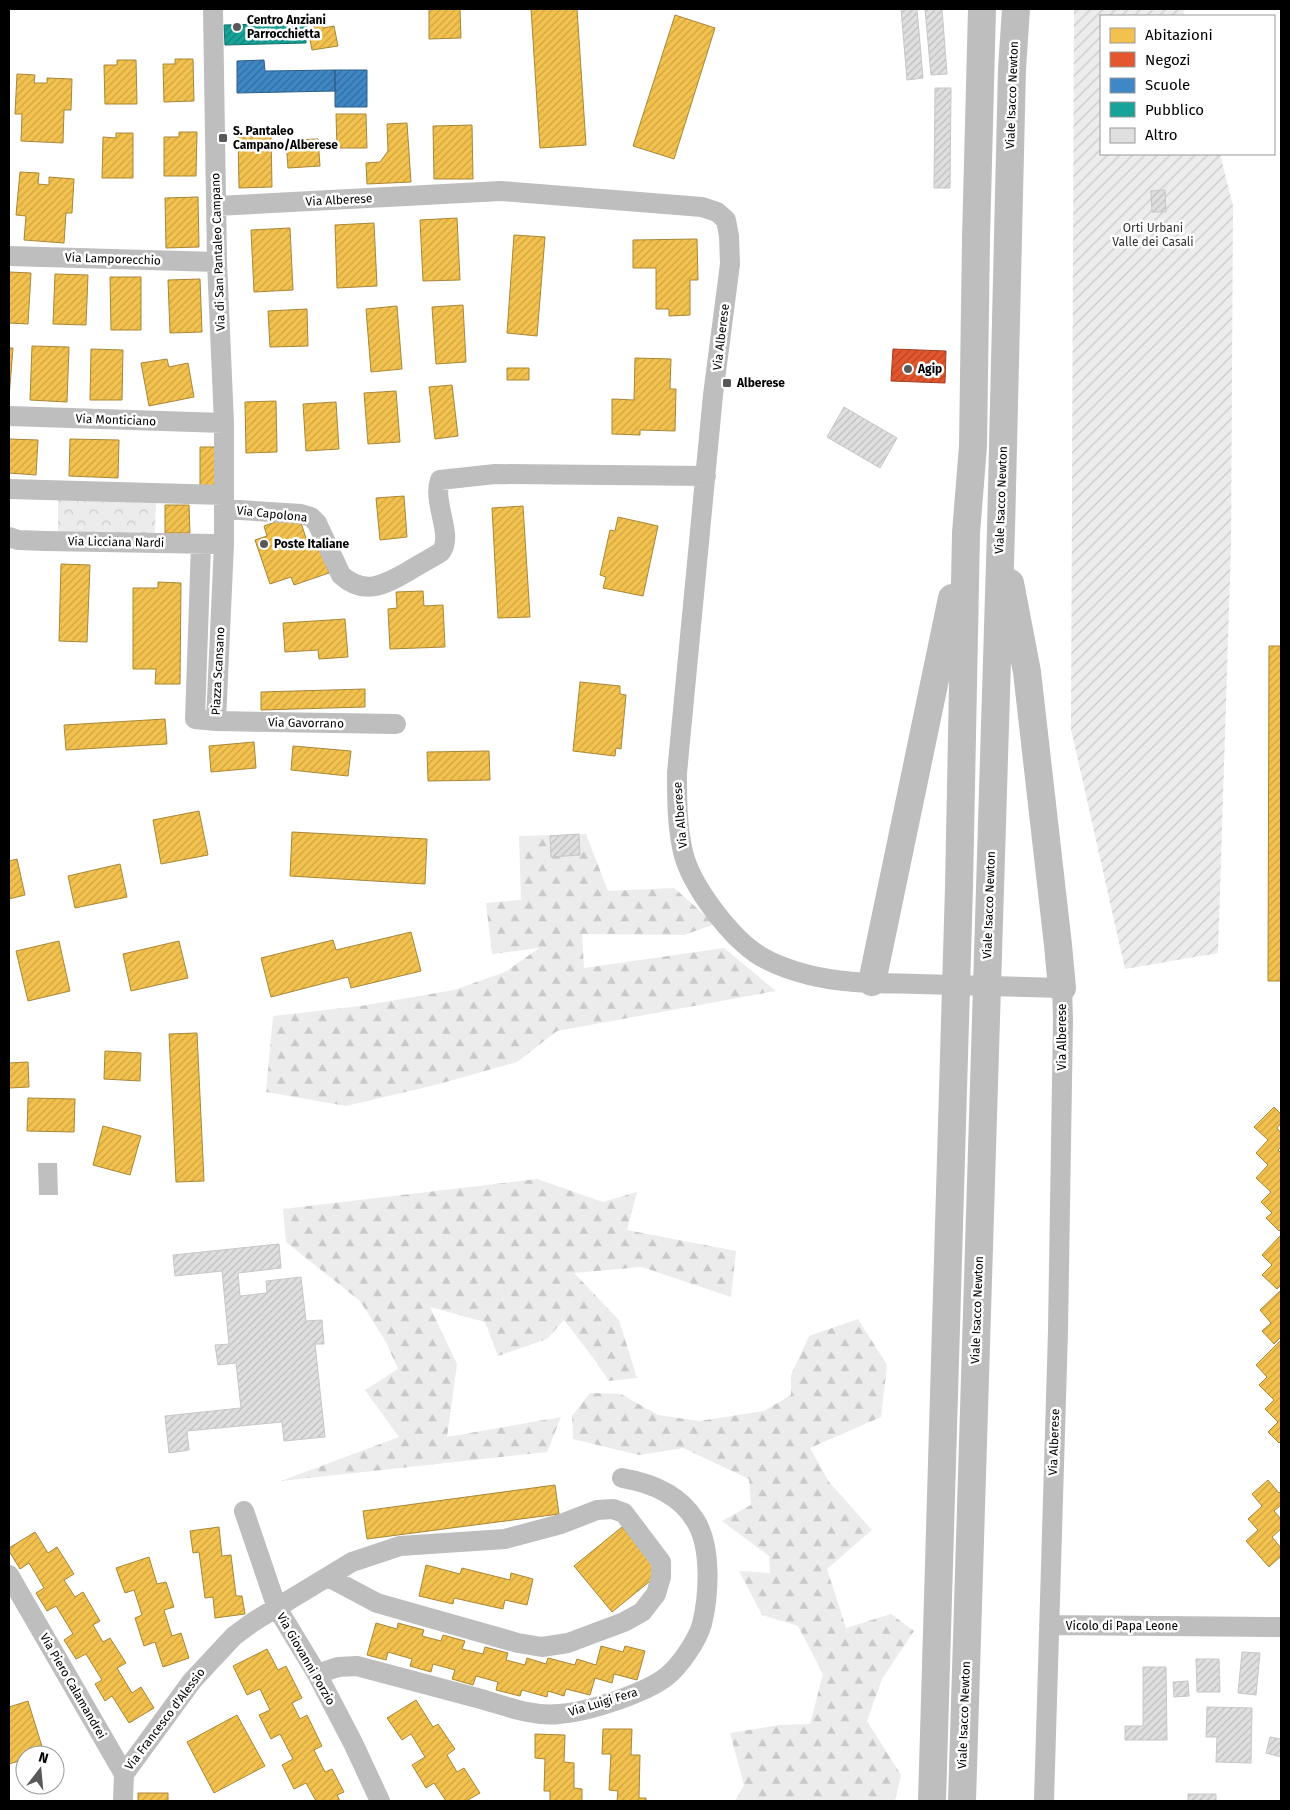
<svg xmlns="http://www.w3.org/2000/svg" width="1290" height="1810" font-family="'Fira Sans',sans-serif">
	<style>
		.forest { fill: url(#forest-firs) }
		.park { fill: url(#park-crowns) }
		.garden { fill: url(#garden-furrows) }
		.water { fill: #bfbfbf }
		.homes { fill: url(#homes-hatch); stroke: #a98737 }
		.shops { fill: url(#shops-hatch); stroke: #a03d20 }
		.schools { fill: url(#schools-hatch); stroke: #2c5f8a }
		.public { fill: url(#public-hatch); stroke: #10726a }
		.building { fill: url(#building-hatch); stroke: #c7c7c7 }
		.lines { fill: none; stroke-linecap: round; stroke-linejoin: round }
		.minor { stroke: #bebebe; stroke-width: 20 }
		.highway { stroke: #bebebe; stroke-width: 28 }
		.poi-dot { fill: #595959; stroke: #fff; stroke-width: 2 }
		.labels { text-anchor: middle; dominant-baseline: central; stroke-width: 5; stroke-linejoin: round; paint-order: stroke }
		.poi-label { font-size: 12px; font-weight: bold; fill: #000; stroke: #fff; text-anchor: start }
		.street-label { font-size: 12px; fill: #000; stroke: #fff }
		.park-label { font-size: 12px; fill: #333; stroke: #fff }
	</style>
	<defs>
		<pattern id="forest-firs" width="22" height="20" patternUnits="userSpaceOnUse" patternTransform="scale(1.25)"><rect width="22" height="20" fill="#ececec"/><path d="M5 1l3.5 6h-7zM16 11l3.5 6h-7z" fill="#c9c9c9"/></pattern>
		<pattern id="park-crowns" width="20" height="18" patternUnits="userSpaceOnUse" patternTransform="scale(1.25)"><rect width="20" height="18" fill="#ececec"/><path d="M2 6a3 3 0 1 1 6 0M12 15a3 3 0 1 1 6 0" fill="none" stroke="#c9c9c9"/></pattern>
		<pattern id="garden-furrows" width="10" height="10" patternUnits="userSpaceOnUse" patternTransform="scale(1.25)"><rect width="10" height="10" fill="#ececec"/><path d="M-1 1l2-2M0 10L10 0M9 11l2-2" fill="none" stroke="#c9c9c9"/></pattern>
		<pattern id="homes-hatch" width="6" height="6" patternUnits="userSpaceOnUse" patternTransform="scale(1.25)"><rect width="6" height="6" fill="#f2c14e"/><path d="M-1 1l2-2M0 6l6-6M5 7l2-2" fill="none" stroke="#cea442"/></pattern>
		<pattern id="shops-hatch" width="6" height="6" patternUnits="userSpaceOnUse" patternTransform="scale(1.25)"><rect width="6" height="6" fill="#e4572e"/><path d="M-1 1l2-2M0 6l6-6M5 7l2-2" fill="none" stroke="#b64625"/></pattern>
		<pattern id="schools-hatch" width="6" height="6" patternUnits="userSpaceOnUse" patternTransform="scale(1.25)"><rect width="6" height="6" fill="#3f88c5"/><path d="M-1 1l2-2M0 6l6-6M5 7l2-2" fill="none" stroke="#326d9e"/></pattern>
		<pattern id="public-hatch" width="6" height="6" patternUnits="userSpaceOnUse" patternTransform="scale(1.25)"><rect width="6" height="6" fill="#17a398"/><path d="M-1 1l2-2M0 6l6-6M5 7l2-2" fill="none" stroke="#12827a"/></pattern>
		<pattern id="building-hatch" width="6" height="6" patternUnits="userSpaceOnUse" patternTransform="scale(1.25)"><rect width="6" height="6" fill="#dfdfdf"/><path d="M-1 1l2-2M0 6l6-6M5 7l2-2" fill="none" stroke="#bebebe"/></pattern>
	</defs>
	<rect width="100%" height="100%" fill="#fff"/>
	<!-- forest -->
	<path class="forest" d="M586 834 608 891 674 888 715 924 684 935 582 934 584 968 724 948 776 991 557 1031 517 1062 435 1085 346 1106 266 1092 273 1016 361 1006 454 990 505 972 539 948 492 954 486 903 521 900 519 836Z
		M537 1179 603 1202 637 1192 627 1230 736 1251 731 1297 642 1267 574 1273 619 1320 637 1378 609 1381 594 1359 564 1320 547 1339 498 1356 485 1322 430 1307 457 1364 447 1437 561 1417 547 1452 281 1481 399 1437 365 1390 398 1369 386 1342 360 1301 286 1242 283 1209Z
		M858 1319 887 1365 881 1417 810 1448 829 1482 872 1530 827 1569 846 1628 891 1614 914 1631 882 1679 867 1721 901 1775 895 1801H735L744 1785 730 1733 779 1725 810 1724 823 1674 798 1626 762 1615 739 1571 770 1573 769 1556 722 1521 751 1505 749 1479 683 1448 639 1455 573 1439 572 1416 590 1393 621 1394 658 1415 699 1421 764 1411 791 1395V1375L809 1336Z"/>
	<!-- park -->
	<path class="park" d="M58 495 156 498 155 535 58 533Z"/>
	<!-- garden -->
	<path class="garden" d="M1074 9H1183L1185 16H1101V154H1220L1233 206 1231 547 1218 953 1125 969 1071 729Z"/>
	<!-- water -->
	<path class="water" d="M38 1163H57L58 1195H39Z"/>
	<!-- homes -->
	<path class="homes" d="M429 9H460L461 38 429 39Z
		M531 9H577L586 145 540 148Z
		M675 15 715 28 674 159 633 146Z
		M322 21 323 28 334 26 338 46 312 50 308 29 314 28 313 23Z
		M175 59H193L194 101 164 102 163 64H175Z
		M117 60H136L137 104H105L104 65H117Z
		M17 74 35 75 34 83H47V78L72 79 71 110H64L63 143 21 141 22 114H15Z
		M336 114H366L367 148H337Z
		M407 123 411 182 367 184 366 163 380 162 388 151 387 124Z
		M472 125 473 179H434L433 126Z
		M179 132H197L196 176H164V137H179Z
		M116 133H133V178H102L103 137 116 138Z
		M271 136 272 187 239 188 238 137Z
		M318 139 320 166 288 168 286 140Z
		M20 172 39 173 38 184 49 185V177L74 179 72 213H66L64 243 24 240 26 216 16 215Z
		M198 197 199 247 166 248 165 198Z
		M457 218 460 280 423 281 420 220Z
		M374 223 377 286 337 288 335 225Z
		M290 228 293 290 254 292 251 230Z
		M514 235 545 237 537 336 507 333Z
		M697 239 698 280H690V315L669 316V309H656V268H633V240Z
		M9 272 31 273 28 324 9 323Z
		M55 274 88 275 86 325 53 324Z
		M110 277H141V330H111Z
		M200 279 202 332 170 333 168 280Z
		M463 305 466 362 436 364 432 307Z
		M397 306 402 369 371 372 366 309Z
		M307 309 308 346 270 347 268 311Z
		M32 346 69 347 67 402 30 400Z
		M9 348H13L9 398Z
		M91 349 123 350 122 400H90Z
		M635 358 671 359 670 389H676L675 431 640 430V435L612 434V399L634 400Z
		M167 359 169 367 188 363 194 397 149 406 141 363Z
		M507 368H529V380H507Z
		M452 385 458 436 435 439 429 387Z
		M396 391 400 442 368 444 364 393Z
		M276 401 277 452 246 453 245 402Z
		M336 402 339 449 306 451 303 404Z
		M9 439 38 440 36 475 9 473Z
		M70 439 119 440 118 478 69 476Z
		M200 447H218V490H200Z
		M404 496 407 537 380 540 376 498Z
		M165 505H189L190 533H165Z
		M523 506 530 617 498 618 492 508Z
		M298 514 307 541 317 537 329 573 294 585 291 577 270 584 255 540 267 536 264 526Z
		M618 517 658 526 643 596 603 588 606 577 600 575 610 530 615 531Z
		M61 564 90 565 87 642 59 641Z
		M158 582 181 583 180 684H155L156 669H133V588H158Z
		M423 591 424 606 443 605 445 647 390 649 388 609 397 608 396 592Z
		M345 619 348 657 319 659 318 650 285 652 283 623Z
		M1269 646H1281V981H1268Z
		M580 682 620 686V694L626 695 621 749 616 748 615 756 573 751Z
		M365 689V707L261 710V692Z
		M165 719 167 744 66 750 64 725Z
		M254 742 256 768 211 772 209 746Z
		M293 746 351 751 348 776 291 770Z
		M489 751 490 780 428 781 427 752Z
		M199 811 208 855 161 864 153 820Z
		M292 832 427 839 425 884 290 876Z
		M17 859 25 895 9 899V861Z
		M120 864 127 897 75 908 68 876Z
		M411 932 421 971 351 988 348 977 271 997 261 958 333 940 336 950Z
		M59 941 70 991 28 1001 16 951Z
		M179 941 188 978 131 991 123 954Z
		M197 1033 204 1181 176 1182 169 1034Z
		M105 1051 141 1053 140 1081 104 1079Z
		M28 1062 29 1087 9 1088V1063Z
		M28 1098 75 1099 74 1132 27 1131Z
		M1274 1107 1281 1114V1123L1277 1128 1281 1133V1147L1278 1150 1281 1153V1229L1279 1231 1266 1218 1272 1213 1261 1202 1271 1192 1256 1178 1268 1165 1256 1153 1268 1140 1254 1127Z
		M103 1126 141 1136 130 1175 93 1165Z
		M1281 1235V1285L1277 1289 1262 1275 1272 1265 1262 1255Z
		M1281 1290V1337L1274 1344 1262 1331 1271 1323 1260 1310Z
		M1280 1341 1281 1343V1441L1279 1443 1268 1432 1278 1422 1265 1409 1274 1400 1259 1385 1267 1377 1256 1365Z
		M1268 1480 1279 1493 1281 1491V1505L1274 1511 1281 1519V1529L1272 1537 1281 1548V1556L1269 1567 1246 1541 1258 1530 1248 1519 1262 1506 1252 1494Z
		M555 1485 559 1514 367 1539 363 1511Z
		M219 1527 222 1556 231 1555 236 1596H242L245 1614 215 1618 213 1597 205 1598 199 1552 193 1553 190 1531Z
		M622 1527 660 1573 612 1612 574 1566Z
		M35 1532 48 1553 57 1547 74 1574 64 1580 75 1597 83 1592 100 1621 93 1625 103 1642 110 1638 126 1663 117 1668 132 1693 141 1687 154 1708 129 1723 112 1696 105 1701 95 1684 102 1680 86 1654 76 1659 64 1640 73 1634 56 1606 47 1611 36 1593 44 1588 29 1563 20 1569 9 1551V1548Z
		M149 1557 157 1584 166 1582 174 1607 164 1610 172 1636 181 1633 189 1658 163 1667 155 1642 144 1646 135 1618 142 1615 134 1590 125 1593 116 1568Z
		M426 1565 460 1574 462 1568 510 1580 511 1573 533 1579 527 1605 505 1600 503 1609 454 1598 453 1604 419 1596Z
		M376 1623 397 1629 398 1623 424 1630 422 1636 441 1641 443 1635 465 1641 462 1649 483 1654 485 1647 508 1653 506 1660 525 1665 527 1658 546 1664 548 1658 575 1665 577 1659 596 1665 601 1646 623 1652 625 1646 645 1651 637 1680 614 1674 612 1683 595 1678 590 1695 566 1689 564 1696 548 1691 547 1697 522 1690 520 1696 496 1690 498 1682 476 1676 473 1685 452 1679 455 1670 433 1664 431 1672 410 1666 412 1659 388 1652 386 1660 367 1655Z
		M267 1649 278 1670 286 1666 302 1698 292 1703 300 1719 307 1715 322 1746 314 1750 325 1772 332 1769 344 1792 337 1795 340 1801H316L306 1783 294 1789 282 1765 293 1759 280 1734 271 1739 259 1715 270 1710 260 1689 247 1695 233 1666Z
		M416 1700 433 1727 438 1724 455 1749 447 1755 457 1772 464 1768 480 1793 468 1800 469 1801H446L434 1783 426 1788 412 1765 425 1757 411 1734 402 1740 387 1718Z
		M28 1701 44 1753 25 1755V1759L9 1764V1707Z
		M237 1715 265 1766 214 1793 187 1742Z
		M603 1729H632L631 1755H640L639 1798H646V1801H617L618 1791 609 1790 611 1754H602Z
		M535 1734 565 1735 564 1762 574 1763V1788L582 1789V1801H550V1791H544L545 1759 535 1758Z
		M138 1793H168V1801H138Z"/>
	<!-- shops -->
	<path class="shops" d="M893 349 946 351 945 383 891 381Z"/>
	<!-- schools -->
	<path class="schools" d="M264 60 265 71 335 70V91L237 93V61Z
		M335 70H367V107H335Z"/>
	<!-- public -->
	<path class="public" d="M306 23V43L225 45 224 25Z"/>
	<!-- building -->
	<path class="building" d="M901 9H917L923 78 907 80Z
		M925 9H942L947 74 931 75Z
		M935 88H951L950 188H934Z
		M1165 190 1166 212H1152L1151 191Z
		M844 407 897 438 880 468 827 437Z
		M579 834 580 855 551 857 550 836Z
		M279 1244 281 1268 238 1273 240 1296 267 1293 266 1281 301 1277 306 1321 322 1320 324 1344H315L325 1437 284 1441 282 1422 187 1431 189 1450 169 1453 165 1416 241 1408 236 1363 218 1365 215 1345 229 1344 222 1271 175 1276 173 1255Z
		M1242 1652 1260 1653 1256 1695 1238 1693Z
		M1196 1659H1219L1220 1692H1197Z
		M1143 1667H1166L1167 1740H1125V1726H1143Z
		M1188 1681 1189 1696 1174 1697 1173 1682Z
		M1207 1707 1252 1708 1251 1763 1216 1762 1217 1737H1206Z
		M1270 1737 1281 1739V1757L1266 1753Z
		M1188 1794H1216V1801H1188Z"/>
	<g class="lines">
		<!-- minor -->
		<path class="minor" d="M213 9 217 262 224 423V544L216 721
			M216 206 501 191 702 207 717 212 726 220 729 236 730 264 713 395 677 773C677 799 677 826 683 852 691 886 731 938 760 956 775 965 793 971 809 975 845 984 882 983 918 984 966 985 1014 987 1062 988L1063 1019 1058 1331 1044 1801
			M9 256 217 262
			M9 416 224 423
			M9 489 224 495
			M224 509 301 514 311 517 317 523 341 575C364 596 384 585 407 572 418 565 430 559 441 552 454 535 432 503 440 480L495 474 706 476
			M9 537 18 540 45 541 214 544
			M201 544 195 719 216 721 396 724
			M244 1511 277 1608 317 1674 353 1743 380 1801
			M9 1575 124 1774 123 1801
			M1049 1625 1281 1627
			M317 1674 338 1667 357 1666C398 1677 440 1688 481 1699 506 1706 533 1717 559 1714 588 1712 643 1694 666 1677 680 1666 697 1641 702 1624 709 1595 712 1546 695 1520 679 1494 652 1483 622 1478
			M124 1774 192 1681 234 1636 253 1622 352 1562 400 1546 505 1539 561 1524 597 1510 613 1509 624 1513 661 1562V1577L656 1594 642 1612 624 1622 568 1643 542 1647 518 1643 377 1603 328 1577"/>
		<!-- highway -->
		<path class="highway" d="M1010 583 1027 672 1058 945 1062 988
			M872 982 952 598
			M932 1801 959 887 966 533 973 446 976 239 982 9
			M962 1801 1001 530 1012 69 1016 9"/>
	</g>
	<!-- markers -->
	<g class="poi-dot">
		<circle cx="237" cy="27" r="5"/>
		<rect x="218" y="133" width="10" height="10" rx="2.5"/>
		<circle cx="908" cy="369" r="5"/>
		<rect x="722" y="378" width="10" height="10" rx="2.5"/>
		<circle cx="264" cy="544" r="5"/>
	</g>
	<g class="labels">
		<!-- poi labels -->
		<g class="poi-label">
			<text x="247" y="20">Centro Anziani<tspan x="247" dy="14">Parrocchietta</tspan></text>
			<text x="233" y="131">S. Pantaleo<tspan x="233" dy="14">Campano/Alberese</tspan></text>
			<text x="918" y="369">Agip</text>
			<text x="737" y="383">Alberese</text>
			<text x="274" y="544">Poste Italiane</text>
		</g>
		<!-- street labels -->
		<g class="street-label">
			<text transform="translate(1012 95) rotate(-88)">Viale Isacco Newton</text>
			<text transform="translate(339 200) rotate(-3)">Via Alberese</text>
			<text transform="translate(218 252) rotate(-92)">Via di San Pantaleo Campano</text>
			<text transform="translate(113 259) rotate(2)">Via Lamporecchio</text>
			<text transform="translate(721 337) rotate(-83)">Via Alberese</text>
			<text transform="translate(116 420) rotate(2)">Via Monticiano</text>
			<text transform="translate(1001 500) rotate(-88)">Viale Isacco Newton</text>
			<text transform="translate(272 514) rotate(6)">Via Capolona</text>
			<text transform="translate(116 542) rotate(1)">Via Licciana Nardi</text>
			<text transform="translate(218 671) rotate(-87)">Piazza Scansano</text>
			<text transform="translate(306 723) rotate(1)">Via Gavorrano</text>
			<text transform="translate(680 815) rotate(-95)">Via Alberese</text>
			<text transform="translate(989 905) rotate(-88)">Viale Isacco Newton</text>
			<text transform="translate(1062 1037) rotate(-90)">Via Alberese</text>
			<text transform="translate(977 1310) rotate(-88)">Viale Isacco Newton</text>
			<text transform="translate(1054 1442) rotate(-88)">Via Alberese</text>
			<text x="1122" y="1626">Vicolo di Papa Leone</text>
			<text transform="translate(306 1659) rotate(60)">Via Giovanni Porzio</text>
			<text transform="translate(73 1686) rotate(60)">Via Piero Calamandrei</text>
			<text transform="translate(603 1702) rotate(-17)">Via Luigi Fera</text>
			<text transform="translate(964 1715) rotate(-88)">Viale Isacco Newton</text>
			<text transform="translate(165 1719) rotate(-53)">Via Francesco d'Alessio</text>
		</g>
		<!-- park labels -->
		<g class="park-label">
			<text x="1153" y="228">Orti Urbani<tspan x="1153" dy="14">Valle dei Casali</tspan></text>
		</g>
	</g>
	<!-- border -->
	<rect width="1290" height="1810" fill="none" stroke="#000000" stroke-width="20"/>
	<!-- legend -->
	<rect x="1100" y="15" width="175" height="140" fill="#ffffff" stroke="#999999"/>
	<rect x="1110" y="28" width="25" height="15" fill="#f2c14e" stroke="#999999"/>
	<text x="1145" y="40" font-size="15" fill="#000000">Abitazioni</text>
	<rect x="1110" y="52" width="25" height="15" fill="#e4572e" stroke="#999999"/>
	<text x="1145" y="65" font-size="15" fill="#000000">Negozi</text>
	<rect x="1110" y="78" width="25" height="15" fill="#3f88c5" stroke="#999999"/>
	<text x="1145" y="90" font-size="15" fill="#000000">Scuole</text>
	<rect x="1110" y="102" width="25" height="15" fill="#17a398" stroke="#999999"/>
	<text x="1145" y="115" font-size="15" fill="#000000">Pubblico</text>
	<rect x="1110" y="128" width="25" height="15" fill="#dfdfdf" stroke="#999999"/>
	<text x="1145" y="140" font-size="15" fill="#000000">Altro</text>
	<!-- north arrow -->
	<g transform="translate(40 1770) rotate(16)"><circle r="24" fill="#ffffff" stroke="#999999"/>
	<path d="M0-4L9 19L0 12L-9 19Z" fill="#595959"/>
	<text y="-8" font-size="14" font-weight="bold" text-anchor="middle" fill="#000000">N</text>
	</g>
</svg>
